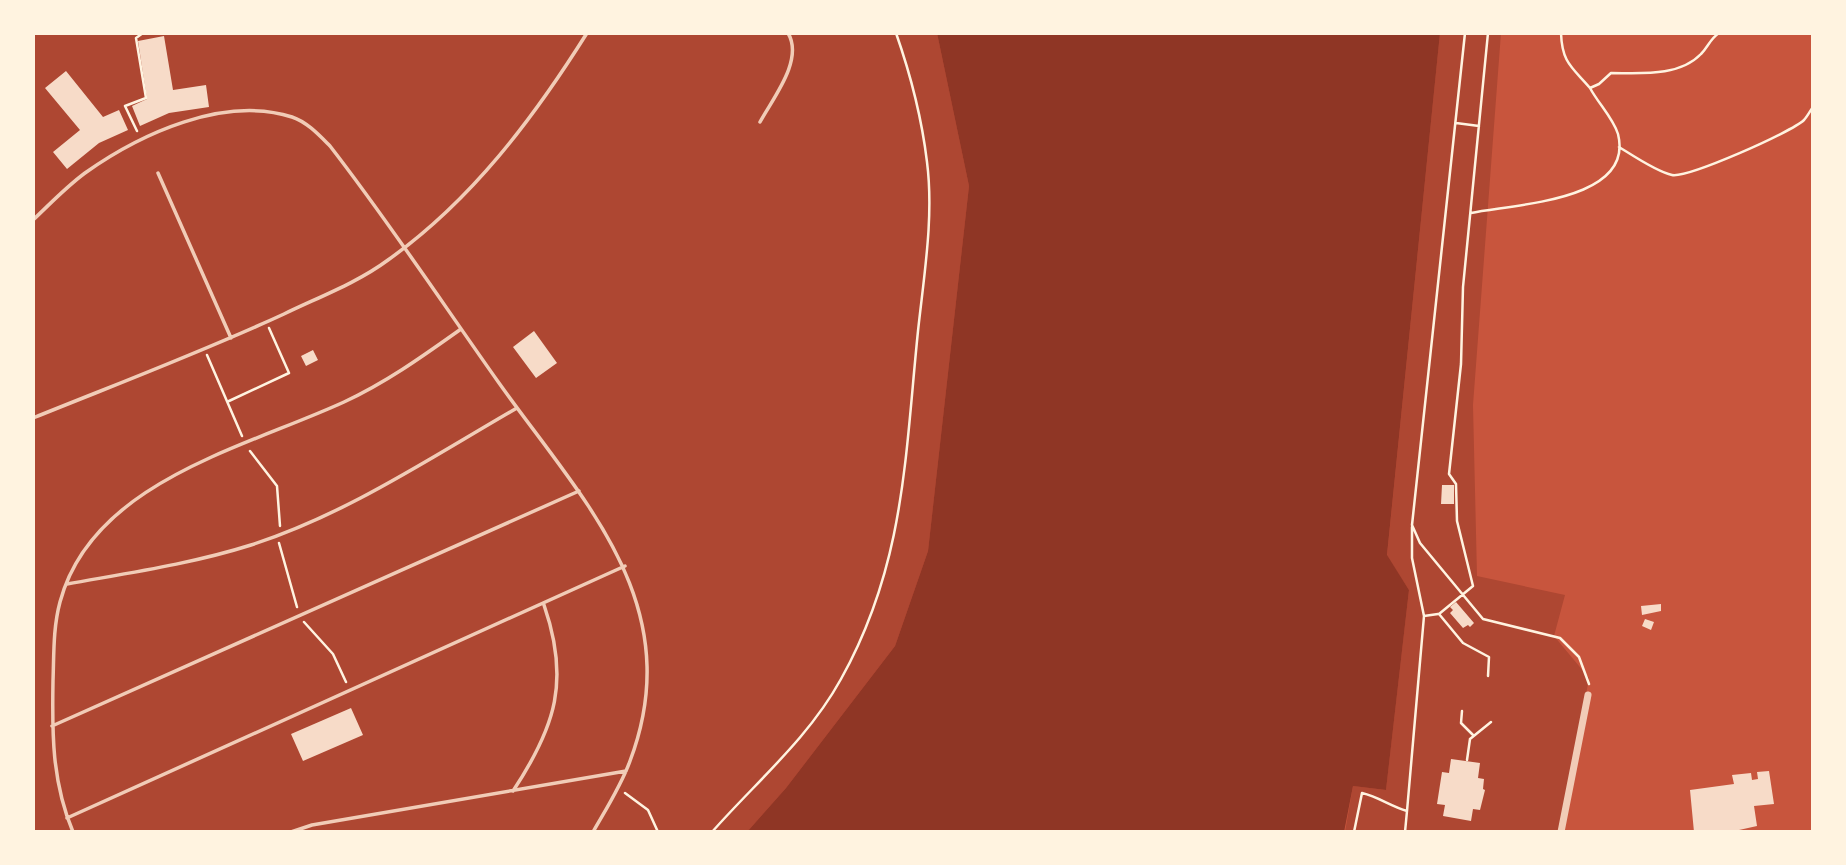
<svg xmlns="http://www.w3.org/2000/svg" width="1846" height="865" font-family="'Varela Round',sans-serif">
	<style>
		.green { fill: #ae4732 }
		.water { fill: #8f3625 }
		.building { fill: #f7dbc8 }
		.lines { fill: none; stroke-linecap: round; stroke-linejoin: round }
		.path { stroke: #fff3e0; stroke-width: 2.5 }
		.service { stroke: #f1ccb7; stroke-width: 3.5 }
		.minor { stroke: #f1ccb7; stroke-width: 7 }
	</style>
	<rect width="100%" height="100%" fill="#c8553d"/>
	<!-- green -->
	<path class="green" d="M33 33H937L969 186 928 551 895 646 786 788 747 832H33Z
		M1440 33H1501L1473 405 1477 576 1565 595 1554 636 1589 678 1561 832H1345L1353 786 1386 790 1409 590 1387 556Z"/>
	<!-- water -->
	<path class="water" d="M937 33H1440L1387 555 1409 590 1386 790 1353 786 1344 832H747L786 788 895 646 928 551 969 186Z"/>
	<!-- building -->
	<path class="building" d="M164 36 173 90 206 85 209 107 169 113 140 126 132 106 147 99 138 41Z
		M66 71 103 117 119 110 128 130 99 143 67 169 53 152 80 130 45 88Z
		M534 331 557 363 536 378 513 347Z
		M313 350 318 360 306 366 301 356Z
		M1442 485H1454V504H1441Z
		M1456 602 1474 623 1470 627 1468 625 1463 628 1450 613 1453 610 1450 607Z
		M1661 604V611L1642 615 1641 606Z
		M1645 619 1654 622 1651 630 1642 626Z
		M351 708 363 735 303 761 291 734Z
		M1451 759 1480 763 1478 778 1484 779 1483 789 1485 790 1480 810 1473 809 1471 821 1443 816 1445 805 1437 804 1442 772 1449 773Z
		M1769 771 1774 804 1754 806 1757 826 1730 832H1694L1690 790 1734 784 1732 775 1751 773 1752 780 1758 779 1757 772Z"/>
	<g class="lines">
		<!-- path -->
		<path class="path" d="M1465 33 1412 525 1420 543 1483 619 1560 638 1579 657 1589 684
			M1561 33C1562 63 1572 67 1590 88L1599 84 1611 73C1640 73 1679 77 1701 54 1708 47 1710 39 1719 33
			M1456 123 1479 126
			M137 131 125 106 146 98 136 38 143 33
			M1619 147C1632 155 1657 172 1672 175 1688 178 1792 132 1804 120 1807 117 1810 111 1813 107
			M1471 213C1512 204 1635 202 1618 134 1613 118 1598 103 1590 88
			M207 355 242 436
			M229 401 289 373 269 328
			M250 451 277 486 280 526
			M279 543 297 607
			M1424 616 1438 614
			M304 622 333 654 346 682
			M1488 676 1489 657 1463 643 1439 614 1473 586 1457 521 1456 484 1449 474 1461 364 1463 287 1488 33
			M1462 711 1461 723 1473 735
			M1467 760 1470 739 1491 722
			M625 793 648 810 658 832
			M712 832C757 781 808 739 841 679 905 564 905 457 918 331 924 275 934 217 927 162 922 120 910 73 896 33
			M1354 832 1362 793C1379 797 1390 806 1407 811L1424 616 1412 558V527
			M1405 832 1407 811"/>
		<!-- service -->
		<path class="service" d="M760 122C773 98 804 60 788 33
			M158 173 231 338
			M33 220C50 204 66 187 85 173 140 134 224 95 292 117 307 122 319 135 330 146 389 222 443 304 499 383 583 501 689 604 630 761 621 786 606 809 593 832
			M33 418C117 384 202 352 284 314 319 297 357 283 388 260 471 201 533 119 587 33
			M67 584C128 573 191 564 251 545 347 514 430 458 517 408
			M52 726 579 491
			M513 791C556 726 570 680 544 605
			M67 818 625 566
			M73 832C52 782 52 734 53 681 54 654 53 628 60 602 92 482 244 448 344 402 387 382 423 356 461 329
			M291 832 312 825 626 771"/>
		<!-- minor -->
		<path class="minor" d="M1561 832 1588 695"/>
	</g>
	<!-- border -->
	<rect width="1846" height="865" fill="none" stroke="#fff3e0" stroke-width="70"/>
</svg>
